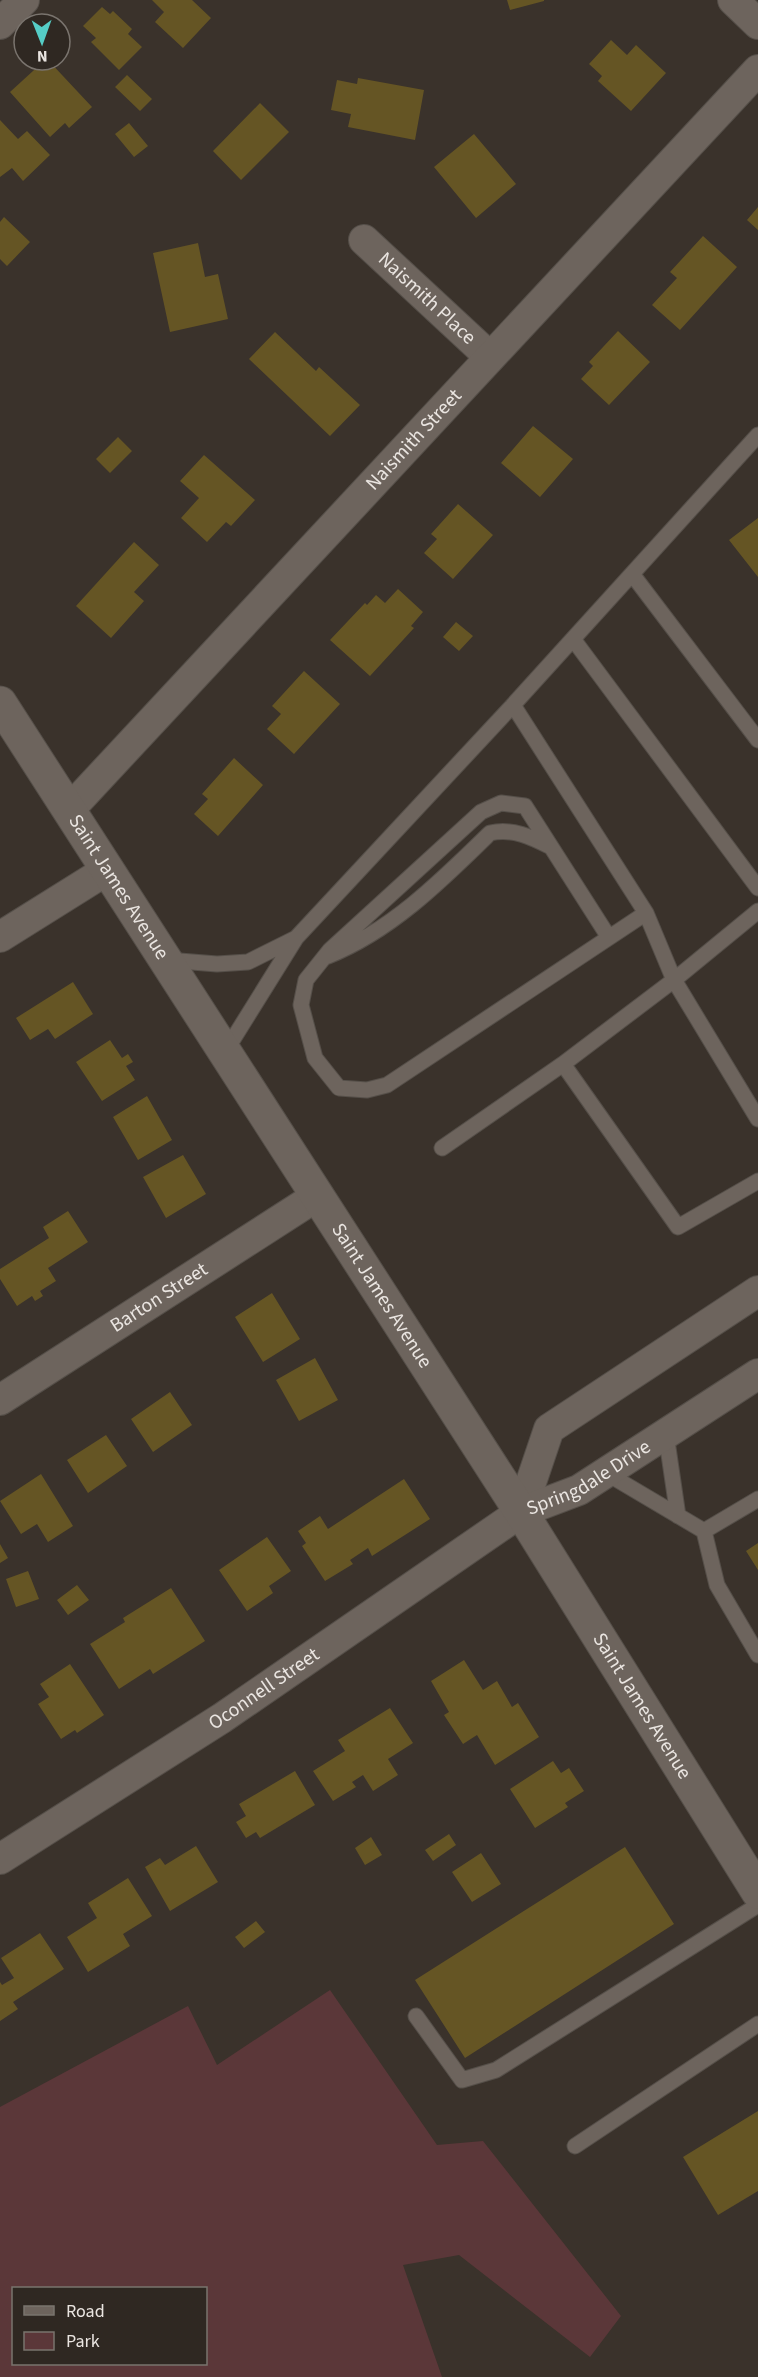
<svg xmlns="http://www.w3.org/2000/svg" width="758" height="2377" font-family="'Source Sans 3',sans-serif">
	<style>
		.green { fill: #5b3739; fill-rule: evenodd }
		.building { fill: #655524 }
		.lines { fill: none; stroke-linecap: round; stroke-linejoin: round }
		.lane-casing { stroke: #554f49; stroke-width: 17 }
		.street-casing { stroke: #554f49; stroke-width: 32 }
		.secondary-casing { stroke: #554f49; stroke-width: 35 }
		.lane { stroke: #6d645d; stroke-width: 15 }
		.street { stroke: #6d645d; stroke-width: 30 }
		.secondary { stroke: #6d645d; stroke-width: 33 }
		.labels { text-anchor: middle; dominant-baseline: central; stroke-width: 6; stroke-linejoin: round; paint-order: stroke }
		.street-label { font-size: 20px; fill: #eae5e1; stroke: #2f2822 }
	</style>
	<rect width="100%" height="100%" fill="#3a322b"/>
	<!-- green -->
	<path class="green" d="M330 1990 437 2145 483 2141 621 2316 590 2357 459 2255 403 2265 442 2377H0V2107L188 2006 217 2065ZM14 2288H206V2364H14Z"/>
	<!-- building -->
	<path class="building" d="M152 0H192L211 18 183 48 155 22 164 12Z
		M507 0H544V1L510 10Z
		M102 7 110 14 113 11 132 29 128 34 142 47 119 70 91 42 96 38 83 26Z
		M611 40 627 55 636 45 666 73 631 111 598 81 602 76 589 64Z
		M45 60H48L92 107 69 128 65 123 50 137 10 92Z
		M127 75 152 99 140 111 115 87Z
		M358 78 424 90 415 140 348 127 351 114 331 110 337 80 357 84Z
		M260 103 289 132 241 180 213 151Z
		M0 120 18 139 27 131 50 155 23 181 12 168 0 177Z
		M129 123 148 146 134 157 115 134Z
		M474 134 516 184 476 218 434 167Z
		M758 207V230L747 220Z
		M4 217 30 242 7 266 0 259V222Z
		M703 236 737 267 680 330 652 305 677 278 670 272Z
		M198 243 205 277 218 274 228 319 170 332 153 253Z
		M618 331 650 362 609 405 581 379 593 366 589 362Z
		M275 332 316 371 319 367 360 405 330 436 249 359Z
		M533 426 573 459 540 497 501 463Z
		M118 437 132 451 110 473 96 459Z
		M204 455 255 500 231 526 226 522 207 542 181 518 199 498 180 481Z
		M458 504 493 535 453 579 424 553 437 539 431 534Z
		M758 518V577L729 540Z
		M134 542 159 565 134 592 144 601 111 638 76 606Z
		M398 589 423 612 411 626 414 628 370 676 330 640 365 603 367 605 376 595 385 603Z
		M456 622 473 636 459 651 443 637Z
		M304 671 340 704 294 754 267 729 281 714 272 706Z
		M234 758 263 785 218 836 194 814 208 799 202 794Z
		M73 982 93 1014 55 1039 48 1029 30 1040 16 1018Z
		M110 1040 122 1058 128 1054 133 1062 126 1066 135 1080 102 1101 76 1062Z
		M147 1096 172 1140 138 1160 113 1117Z
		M183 1155 206 1194 166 1218 143 1177Z
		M68 1211 88 1242 48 1268 56 1281 40 1291 43 1296 35 1301 32 1296 17 1306 0 1279V1269L49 1238 43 1227Z
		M272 1293 300 1339 263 1362 235 1317Z
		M315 1358 338 1400 299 1421 276 1380Z
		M170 1392 192 1425 153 1452 131 1419Z
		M106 1435 127 1466 88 1493 67 1460Z
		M41 1474 73 1526 48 1542 37 1524 21 1534 0 1501Z
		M404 1479 430 1519 372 1556 368 1548 350 1560 353 1564 325 1581 302 1546 306 1543 298 1531 320 1516 328 1529Z
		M267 1537 291 1571 269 1586 273 1593 247 1611 219 1570Z
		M758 1543V1570L746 1551Z
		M0 1544 8 1558 0 1563Z
		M28 1571 39 1599 16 1607 6 1579Z
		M77 1585 89 1600 68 1615 57 1600Z
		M171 1588 205 1641 153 1674 150 1669 119 1689 90 1644 125 1622 123 1618Z
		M464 1660 483 1690 497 1681 512 1707 518 1703 539 1737 495 1765 477 1735 463 1744 444 1715 449 1712 431 1681Z
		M70 1664 104 1715 77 1733 75 1730 61 1739 38 1704 49 1697 40 1684Z
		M390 1708 413 1743 388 1759 398 1775 373 1791 363 1775 352 1782 356 1787 333 1801 313 1771 345 1751 338 1740Z
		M553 1761 561 1773 569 1768 584 1791 565 1803 568 1807 535 1828 510 1789Z
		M295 1771 315 1805 260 1838 256 1832 246 1838 236 1822 246 1816 239 1804Z
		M449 1834 456 1845 433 1861 425 1850Z
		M371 1837 382 1855 365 1865 355 1848Z
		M196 1846 218 1882 170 1911 145 1867 160 1858 165 1865Z
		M625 1847 674 1924 465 2058 415 1980Z
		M481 1853 501 1884 472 1902 452 1872Z
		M128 1878 152 1916 123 1934 130 1946 88 1972 67 1937 97 1918 88 1903Z
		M256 1921 265 1932 244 1948 235 1937Z
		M40 1933 64 1969 13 2002 18 2009 0 2021V1982L2 1985 14 1978 1 1958Z
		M758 2111V2191L718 2215 683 2157Z"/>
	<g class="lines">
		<!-- lane casing -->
		<g class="lane-casing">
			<path id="lane" d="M632 574 758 740
				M573 639 758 888
				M513 705 646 913 674 980 758 1119
				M758 911 674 980 563 1064 678 1227 758 1181
				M608 936 525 806 501 803 481 812 330 950 306 980 301 1005 315 1058 339 1088 367 1090 387 1085 646 913
				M328 956C391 931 442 880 490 833 513 828 531 837 551 847
				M167 960 217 964 248 962 296 938
				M225 1052 296 938 513 705 758 435
				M442 1148 563 1064
				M666 1434 678 1516
				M606 1473 704 1531 717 1585 758 1655
				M704 1531 758 1499
				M416 2016 462 2080 496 2070 758 1905
				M575 2146 758 2024"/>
		</g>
		<!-- street casing -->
		<g class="street-casing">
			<g id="street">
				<path d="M733 0 758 24"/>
				<path d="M0 24 24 0"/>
				<path id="s1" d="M364 240 490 357"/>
				<path id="s2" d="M69 810 758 70"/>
				<path d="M0 937 107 870"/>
				<path id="s3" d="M0 1400 317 1196"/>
				<path d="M521 1512 549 1429 758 1291"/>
				<path id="s4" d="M0 1859 222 1718 521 1512 579 1490 758 1374"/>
			</g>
		</g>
		<!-- secondary casing -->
		<g class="secondary-casing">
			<g id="secondary">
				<path id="s5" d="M0 703 521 1512 758 1892"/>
			</g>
		</g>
		<!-- lane -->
		<use href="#lane" class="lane"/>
		<!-- street -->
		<use href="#street" class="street"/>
		<!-- secondary -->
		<use href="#secondary" class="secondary"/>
	</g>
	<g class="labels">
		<!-- street labels -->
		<g class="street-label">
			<text stroke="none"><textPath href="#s1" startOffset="86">Naismith Place</textPath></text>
			<text stroke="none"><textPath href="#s2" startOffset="506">Naismith Street</textPath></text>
			<text stroke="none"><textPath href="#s5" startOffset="219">Saint James Avenue</textPath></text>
			<text stroke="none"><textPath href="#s5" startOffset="705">Saint James Avenue</textPath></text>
			<text stroke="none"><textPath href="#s3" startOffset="189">Barton Street</textPath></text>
			<text stroke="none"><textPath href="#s4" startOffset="702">Springdale Drive</textPath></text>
			<text stroke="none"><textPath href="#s4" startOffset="314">Oconnell Street</textPath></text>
			<text stroke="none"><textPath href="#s5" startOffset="1191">Saint James Avenue</textPath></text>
		</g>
	</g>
	<!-- legend -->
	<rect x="12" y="2287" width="195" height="78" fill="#2f2822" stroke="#7a746e" stroke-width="1.5"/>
	<rect x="24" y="2306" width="30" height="9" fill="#6d645d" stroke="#7a746e" stroke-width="1.5"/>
	<text x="66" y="2317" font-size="18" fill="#eae5e1">Road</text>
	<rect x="24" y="2332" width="30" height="18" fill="#5b3739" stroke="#7a746e" stroke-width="1.5"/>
	<text x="66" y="2347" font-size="18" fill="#eae5e1">Park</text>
	<!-- north arrow -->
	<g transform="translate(42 42) rotate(179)"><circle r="28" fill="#2f2822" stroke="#7a746e" stroke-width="1.5"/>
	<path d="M0-4.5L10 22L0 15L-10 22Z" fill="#55cdc6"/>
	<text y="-9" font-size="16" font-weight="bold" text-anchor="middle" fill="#eae5e1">N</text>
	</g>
</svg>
